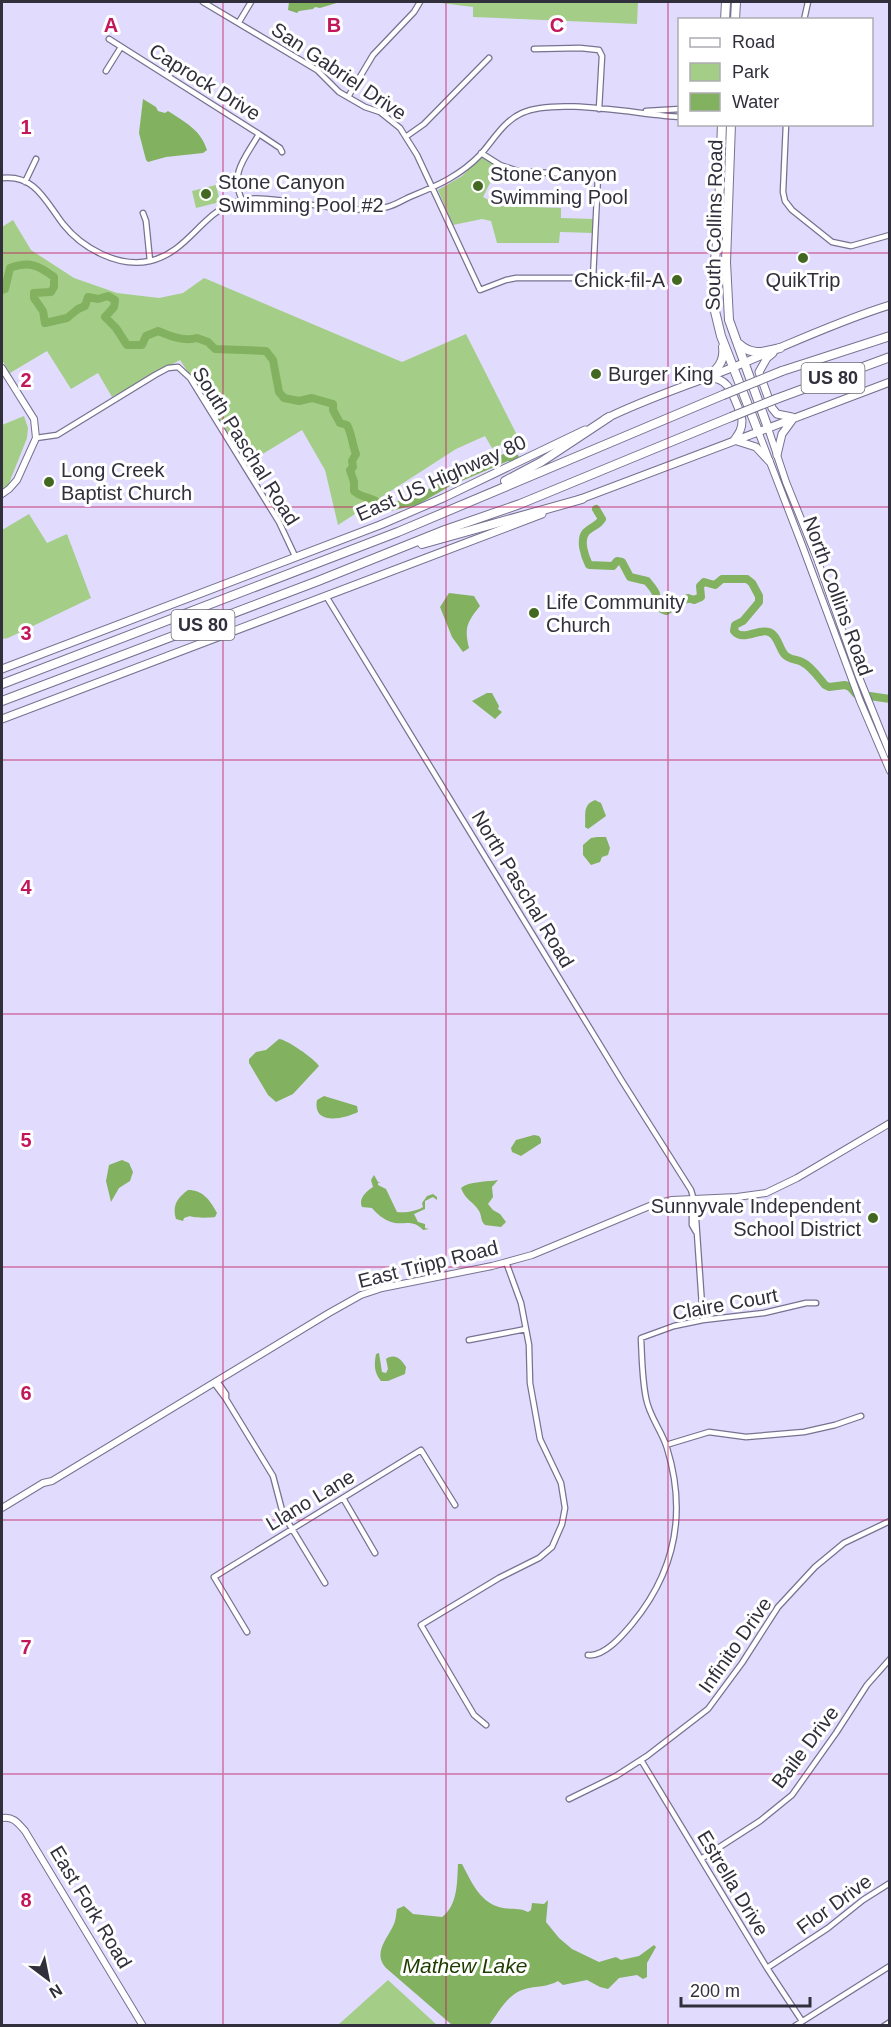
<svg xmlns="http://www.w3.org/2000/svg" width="891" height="2027" font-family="Helvetica,sans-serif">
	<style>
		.green { fill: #a4cd88 }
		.water { fill: #82b15f }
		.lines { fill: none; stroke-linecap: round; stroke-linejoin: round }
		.river { stroke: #82b15f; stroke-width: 8 }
		.minor-casing { stroke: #767290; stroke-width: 7 }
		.tertiary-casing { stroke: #767290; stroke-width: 8 }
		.secondary-casing { stroke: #767290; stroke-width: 9 }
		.primary-casing { stroke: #767290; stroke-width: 10 }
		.motorway-casing { stroke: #767290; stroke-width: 10 }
		.minor { stroke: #fff; stroke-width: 4.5 }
		.tertiary { stroke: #fff; stroke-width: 6 }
		.secondary { stroke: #fff; stroke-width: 7 }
		.primary { stroke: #fff; stroke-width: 8 }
		.motorway { stroke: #fff; stroke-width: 8 }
		.motorway-bridge-casing { stroke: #767290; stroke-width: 10; stroke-linecap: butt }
		.motorway-bridge { stroke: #fff; stroke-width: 8 }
		.grid { fill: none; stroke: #c2185b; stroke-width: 1.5; stroke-opacity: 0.55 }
		.poi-dot { fill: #426822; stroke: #fff; stroke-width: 2 }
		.labels { text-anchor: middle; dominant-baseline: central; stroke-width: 6; stroke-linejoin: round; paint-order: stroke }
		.shield { fill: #fff; stroke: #6f6d76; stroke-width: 1.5 }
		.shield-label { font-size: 18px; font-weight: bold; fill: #312f3c }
		.street-label { font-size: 20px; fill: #312f3c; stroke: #fff }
		.poi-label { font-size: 20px; fill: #312f3c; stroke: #fff; text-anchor: start }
		.water-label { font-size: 21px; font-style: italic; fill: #1f3c00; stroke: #fff }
		.grid-label { font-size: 20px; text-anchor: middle; font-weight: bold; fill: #c2185b; stroke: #fff; stroke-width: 6; stroke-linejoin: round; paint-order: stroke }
	</style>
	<rect width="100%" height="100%" fill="#e1dcfe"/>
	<!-- green -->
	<path class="green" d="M433 2H638L637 24 473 17V7Z
		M480 158H484L498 167 483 197 501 206 561 208V218L593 219V233L560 232 559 243H497L491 221 482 219 453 225 438 190 462 176Z
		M216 185 220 202 196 208 192 191Z
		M13 220 31 250 74 278 117 293 159 298 183 293 204 278 402 362 466 334 519 439 492 448 485 436 456 449 338 525 325 470 302 430 248 463 180 360 112 397 98 373 71 389 47 351 10 373 2 360V227Z
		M24 416 28 428 27 438 8 486 2 490V425Z
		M29 514 47 543 67 534 91 598 8 638 2 639V530Z
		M388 1980 437 2025H338Z"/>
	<!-- water -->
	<path class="water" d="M289 2H340L320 8 315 7 313 9 299 11 297 13 288 10Z
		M143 99 156 107 158 111 165 113 168 111C185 122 201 130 207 150L203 153 166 157 148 162 146 160 139 133Z
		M449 593 474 596 480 606C467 622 464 628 469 648L463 652 452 637 440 607Z
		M487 693H492L499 706 498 709 502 712 495 719 472 701Z
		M595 800 601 803 606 816 588 829 585 827C586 815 582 805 595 800Z
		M597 837H606L610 848 608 855 602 857 600 862 591 865 583 855V845L591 838Z
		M279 1039C286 1039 315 1059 319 1066L293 1094 276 1102 268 1095 249 1063V1059L256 1052 266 1050Z
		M324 1096 357 1106 358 1112C344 1119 312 1126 317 1100Z
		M534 1135 539 1136 541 1139V1143L521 1156 512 1152 511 1148 516 1140Z
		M122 1160 129 1163 133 1172 130 1181 119 1188 111 1202 106 1181 109 1165Z
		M374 1175 378 1182H381L378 1183V1185L386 1189 397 1212C406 1213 417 1211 423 1207L422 1203 427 1196 433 1194 437 1197V1200L433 1197 425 1201V1209L414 1214 418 1222 425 1224V1228L429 1229 423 1230C413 1218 401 1226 391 1222 383 1219 377 1214 372 1208L362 1207C358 1198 367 1191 373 1187L371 1180Z
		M498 1180 492 1187 493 1197 488 1204 493 1210 500 1214 506 1222 501 1227 485 1225C480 1220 482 1216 479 1211 475 1203 465 1200 461 1188 469 1181 487 1182 498 1180Z
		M188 1190C203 1190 210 1200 217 1213L215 1217C211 1218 193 1218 190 1216L184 1218 183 1221 176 1219C172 1206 177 1198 188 1190Z
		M379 1353 382 1372 386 1373 388 1369 386 1359C395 1353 401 1359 406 1367L405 1374 388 1381H381C374 1373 374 1364 376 1354Z
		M458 1864H462C471 1881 479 1901 499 1907 509 1910 519 1907 528 1912L531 1910 532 1903 544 1904 548 1900 546 1922 559 1938 572 1949 599 1962 616 1957 621 1960 639 1956 654 1945 656 1947 647 1963V1977L643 1979 637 1975 619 1978 608 1989 600 1987 587 1980 563 1985 558 1981C548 1987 536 1986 525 1989 507 1994 500 2011 489 2025H452L386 1968C372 1953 388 1938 394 1924 396 1919 396 1914 397 1909L404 1906 413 1914 442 1917C458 1905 457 1882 458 1864Z"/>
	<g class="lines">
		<!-- river -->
		<path class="river" d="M2 290 5 289 10 268C29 261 38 265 54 277V287L51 292 34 293V298L43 311 45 323 67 318 78 309 85 306 88 297 98 299 108 296 115 300 114 307 105 317 116 328 127 345H142L146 336 158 331C170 336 184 342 197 338L208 342 215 349 266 351 273 360 279 392 284 398 299 401 312 398 333 404V410L340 423 347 425C352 434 352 444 356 454L352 461 353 467 350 470 354 482V491C362 499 374 496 385 508L416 501 449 482 507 457 515 458
			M596 509 602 519C598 526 592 526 586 532 579 540 585 557 589 565L613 566 617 561 622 562 630 577 647 581C650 585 655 590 656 594 658 603 656 608 666 611L688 598 694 600 701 597 700 586 704 582 715 585 722 579H747L752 583 759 596V602L743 621 735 625 734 631C743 642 758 628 769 632 778 635 779 649 785 655 790 660 796 659 802 662 811 666 819 678 825 685L829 687 845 685 850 687 856 694 890 699"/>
		<!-- minor casing -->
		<g class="minor-casing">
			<path id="minor" d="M203 2 317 70 339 92 365 107 380 112 400 128 417 155 480 290 506 280 516 278H593L598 176 518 171 500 165 481 153
				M804 20 808 2
				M239 22 251 2
				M109 39 259 134 280 148 282 152
				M534 49 580 48 599 50 602 56 599 109
				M106 71 121 47
				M348 97 373 55 414 12 420 2
				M646 111 680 109
				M786 124 783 192 785 201 792 210 832 242 851 246 890 235
				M407 136 424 124 489 58
				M2 178C35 174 46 202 63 224 82 248 118 268 150 261 188 252 200 215 235 202 251 196 267 199 284 201 317 205 355 214 387 207 396 205 404 199 412 196 439 185 461 175 481 154 494 139 504 121 522 113 557 97 640 115 680 117
				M25 182 36 159
				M242 200C229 173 246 157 259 134
				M143 213 146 221 150 261
				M36 438 57 435 155 375 168 368 178 367 190 378 279 522 295 556
				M326 596 622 1081 691 1190 695 1204 703 1320
				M692 1200V1225L696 1232
				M469 1340 526 1329
				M217 1381 226 1394V1399
				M214 1383 226 1399 273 1476 283 1514 325 1583
				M666 1445 709 1432 746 1437 804 1432 835 1425 861 1416
				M343 1498 375 1553
				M247 1632 214 1577 421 1450 455 1505
				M588 1655C604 1657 622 1636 632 1624 675 1572 687 1513 667 1448 662 1431 649 1416 646 1398 642 1378 642 1358 641 1338L674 1326 703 1320 764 1313 806 1303H816
				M486 1725 474 1715 421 1625 499 1578 539 1558 552 1547 562 1524 565 1508 561 1483 540 1439 530 1383 529 1345 521 1303 506 1262
				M641 1760 767 1968 802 2021
				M569 1799 616 1776 647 1756 708 1709 742 1663 778 1607 815 1567 844 1543 890 1521
				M701 1859 760 1821 792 1795 836 1733 867 1685 890 1659
				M767 1968 828 1928 863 1900 890 1883
				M795 2026 890 1966
				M884 2026 890 2022"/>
		</g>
		<!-- tertiary casing -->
		<g class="tertiary-casing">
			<path id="tertiary" d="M2 368 34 419 36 438 17 480 9 489 2 494
				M768 428 786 482 816 556 859 677 890 754
				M758 431 802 545 860 701 890 771
				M2 1508 43 1483 52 1481 329 1313 361 1295 382 1288 492 1266 532 1255 652 1205 672 1200 737 1197 766 1193 797 1178 890 1123
				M2 1818C13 1816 18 1823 25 1831L143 2026"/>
		</g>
		<!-- secondary casing -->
		<g class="secondary-casing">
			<path id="secondary" d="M773 353 767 358 759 372 772 408 777 414 792 417
				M710 378C728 378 732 393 738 407 739 412 742 417 742 421 742 429 739 433 735 439
				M605 419C649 397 696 383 741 364 790 344 838 321 890 305
				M734 440 756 447 769 461
				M777 455 782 434 793 419
				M578 500 890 382
				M2 669 380 525 443 498 585 430
				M2 719 542 514"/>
		</g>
		<!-- primary casing -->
		<g class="primary-casing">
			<path id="primary" d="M725 20 726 2
				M735 20 736 2
				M722 124 718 235 712 283 713 303 721 336 758 431
				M731 124 726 262 729 320 768 428
				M739 344C752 356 764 352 780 348
				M704 378C717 371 725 362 723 347"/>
		</g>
		<!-- motorway casing -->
		<g class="motorway-casing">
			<path id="motorway" d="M782 371 890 336
				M776 399 890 357
				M505 481 541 462 609 417
				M422 544 582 499
				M2 684 398 532 723 395
				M2 701 318 581 445 530 520 504 731 417"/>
		</g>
		<!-- minor -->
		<use href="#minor" class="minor"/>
		<!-- tertiary -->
		<use href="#tertiary" class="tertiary"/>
		<!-- secondary -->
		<use href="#secondary" class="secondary"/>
		<!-- primary -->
		<use href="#primary" class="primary"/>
		<!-- motorway -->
		<use href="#motorway" class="motorway"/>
		<!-- motorway-bridge casing -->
		<g class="motorway-bridge-casing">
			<path id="motorway-bridge" d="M723 395 782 371
				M731 417 776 399"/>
		</g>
		<!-- motorway-bridge -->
		<use href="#motorway-bridge" class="motorway-bridge"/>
	</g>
	<!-- grid -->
	<path class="grid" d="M223 2V2026M446 2V2026M668 2V2026M2 253H890M2 507H890M2 760H890M2 1014H890M2 1267H890M2 1520H890M2 1774H890"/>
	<!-- markers -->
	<g class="poi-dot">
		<circle cx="478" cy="186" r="6"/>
		<circle cx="206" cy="194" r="6"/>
		<circle cx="803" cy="258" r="6"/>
		<circle cx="677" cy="280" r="6"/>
		<circle cx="596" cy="374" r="6"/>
		<circle cx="49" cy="482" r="6"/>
		<circle cx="534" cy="613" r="6"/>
		<circle cx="873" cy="1218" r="6"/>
	</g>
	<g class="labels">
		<!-- shield labels -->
		<g class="shield">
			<rect x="801.5" y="363" width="63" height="30" rx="4.5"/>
			<rect x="171.5" y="610" width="63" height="30" rx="4.5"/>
		</g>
		<g class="shield-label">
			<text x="833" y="378">US 80</text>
			<text x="203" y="625">US 80</text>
		</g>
		<!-- street labels -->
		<g class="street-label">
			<text transform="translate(339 71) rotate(34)">San Gabriel Drive</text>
			<text transform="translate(205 82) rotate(32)">Caprock Drive</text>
			<text transform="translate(714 225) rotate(-89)">South Collins Road</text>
			<text transform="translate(246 446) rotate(58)">South Paschal Road</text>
			<text transform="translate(441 478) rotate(-24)">East US Highway 80</text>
			<text transform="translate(838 596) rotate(70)">North Collins Road</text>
			<text transform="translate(523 889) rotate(59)">North Paschal Road</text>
			<text transform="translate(428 1264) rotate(-14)">East Tripp Road</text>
			<text transform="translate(725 1304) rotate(-10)">Claire Court</text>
			<text transform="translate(310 1500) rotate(-31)">Llano Lane</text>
			<text transform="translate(735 1645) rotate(-55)">Infinito Drive</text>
			<text transform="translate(805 1747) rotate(-53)">Baile Drive</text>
			<text transform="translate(733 1883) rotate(59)">Estrella Drive</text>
			<text transform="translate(834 1904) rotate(-36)">Flor Drive</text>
			<text transform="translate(91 1907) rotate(59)">East Fork Road</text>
		</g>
		<!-- poi labels -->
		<g class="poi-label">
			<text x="490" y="174">Stone Canyon<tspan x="490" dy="23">Swimming Pool</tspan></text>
			<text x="218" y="182">Stone Canyon<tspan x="218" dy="23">Swimming Pool #2</tspan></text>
			<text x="665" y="280" text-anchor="end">Chick-fil-A</text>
			<text x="803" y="280" text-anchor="middle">QuikTrip</text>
			<text x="608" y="374">Burger King</text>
			<text x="61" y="470">Long Creek<tspan x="61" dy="23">Baptist Church</tspan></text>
			<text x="546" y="602">Life Community<tspan x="546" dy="23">Church</tspan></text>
			<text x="861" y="1206" text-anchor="end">Sunnyvale Independent<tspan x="861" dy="23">School District</tspan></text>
		</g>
		<!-- water labels -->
		<g class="water-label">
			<text x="465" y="1965">Mathew Lake</text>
		</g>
	</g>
	<g class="grid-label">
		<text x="111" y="32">A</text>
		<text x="334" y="32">B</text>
		<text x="557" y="32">C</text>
		<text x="26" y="134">1</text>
		<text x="26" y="387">2</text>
		<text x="26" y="640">3</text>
		<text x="26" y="894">4</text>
		<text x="26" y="1147">5</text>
		<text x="26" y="1400">6</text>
		<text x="26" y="1654">7</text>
		<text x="26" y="1907">8</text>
	</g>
	<!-- border -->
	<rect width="891" height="2027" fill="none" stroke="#312f3c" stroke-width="6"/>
	<!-- legend -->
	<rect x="678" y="18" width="195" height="108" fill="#ffffff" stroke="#adacb1" stroke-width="1.5"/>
	<rect x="690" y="38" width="30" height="9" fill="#ffffff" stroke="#adacb1" stroke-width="1.5"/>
	<text x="732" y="48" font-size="18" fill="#312f3c">Road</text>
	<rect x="690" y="63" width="30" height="18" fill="#a4cd88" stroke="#adacb1" stroke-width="1.5"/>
	<text x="732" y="78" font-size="18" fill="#312f3c">Park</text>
	<rect x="690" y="93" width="30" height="18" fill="#82b15f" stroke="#adacb1" stroke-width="1.5"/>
	<text x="732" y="108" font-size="18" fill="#312f3c">Water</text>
	<!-- north arrow -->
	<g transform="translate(48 1979) rotate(148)" stroke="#ffffff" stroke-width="4.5" paint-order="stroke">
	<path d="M0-4.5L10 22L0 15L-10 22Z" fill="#312f3c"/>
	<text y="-9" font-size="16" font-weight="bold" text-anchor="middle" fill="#312f3c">N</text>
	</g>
	<!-- scale -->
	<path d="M681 1997v9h129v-9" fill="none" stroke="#312f3c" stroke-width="3"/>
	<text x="690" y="1997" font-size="18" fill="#312f3c" stroke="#ffffff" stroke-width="4.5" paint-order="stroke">200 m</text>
</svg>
